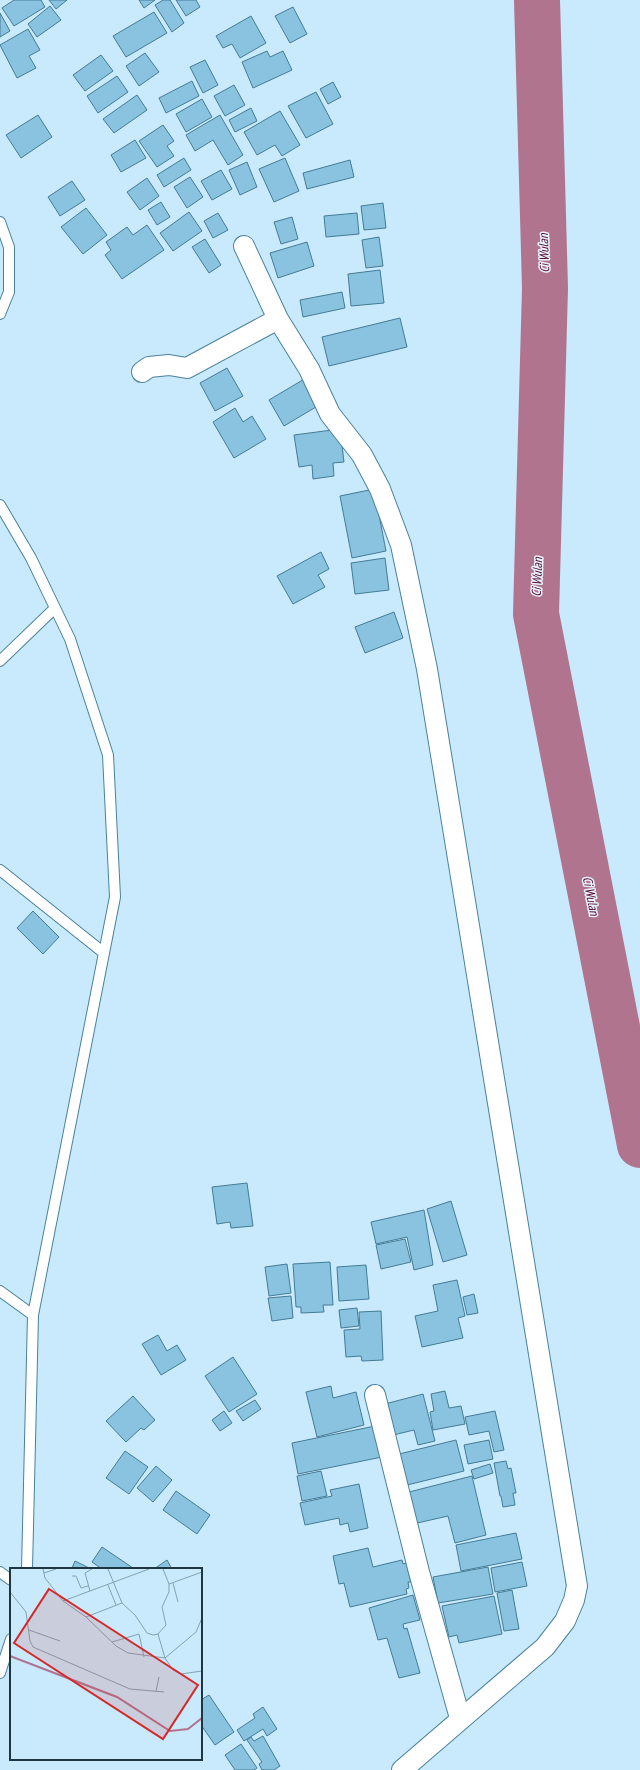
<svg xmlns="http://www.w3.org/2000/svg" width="640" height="1770" font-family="'PT Sans Narrow',sans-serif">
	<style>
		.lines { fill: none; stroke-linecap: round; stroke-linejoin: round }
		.river { stroke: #b0748f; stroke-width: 46 }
		.building { fill: #8ac3e0; stroke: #447b96 }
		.lane-casing { stroke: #4a819c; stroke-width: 12 }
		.street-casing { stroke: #4a819c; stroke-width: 22 }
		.lane { stroke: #fff; stroke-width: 10 }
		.street { stroke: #fff; stroke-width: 20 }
		.labels { text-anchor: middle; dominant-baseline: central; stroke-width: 3; stroke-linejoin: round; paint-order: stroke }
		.water-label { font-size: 13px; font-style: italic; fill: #550b36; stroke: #e8f3f9 }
		.inset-river { fill: none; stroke: #b0748f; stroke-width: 2 }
		.inset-road { fill: none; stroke: #84a2b1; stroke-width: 1 }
		.view { fill: #d62828; fill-opacity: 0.15; stroke: #d62828; stroke-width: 2 }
		.inset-edge { fill: none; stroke: #1e3641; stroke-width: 2 }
	</style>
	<rect width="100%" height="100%" fill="#c8eafc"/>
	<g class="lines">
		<!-- river -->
		<path class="river" d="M537 0 545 288 536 614 640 1145"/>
	</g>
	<!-- building -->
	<path class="building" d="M14 0H41L45 7 14 26 2 8Z
		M49 0H67L56 9Z
		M139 0H155L144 8Z
		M163 0H170L184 23 172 32 155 5Z
		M176 0H196L200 7 186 16Z
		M50 6 61 20 37 37 28 24Z
		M293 7 307 34 290 43 275 16Z
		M154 12 167 33 126 57 113 36Z
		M0 13 10 31 0 37Z
		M251 16 266 43 240 58 232 44 223 48 216 36Z
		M28 29 40 50 29 56 36 68 17 78 0 45Z
		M267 51 270 57 283 51 292 70 253 88 242 62Z
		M145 53 159 72 139 86 126 66Z
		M101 55 113 71 85 91 73 75Z
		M205 60 218 85 203 93 190 67Z
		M117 76 128 92 98 113 87 96Z
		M192 81 199 96 166 113 159 98Z
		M333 82 341 97 328 104 320 89Z
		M234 85 245 105 225 116 214 96Z
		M316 92 333 124 306 138 288 106Z
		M137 95 147 110 114 133 103 119Z
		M202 99 212 117 186 132 176 114Z
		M251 108 257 121 235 132 229 120Z
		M280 111 300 145 282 156 275 145 257 155 244 132Z
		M38 115 52 137 21 158 6 135Z
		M220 115 243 155 228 165 213 140 195 151 186 135Z
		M163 125 174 141 167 146 174 156 157 167 139 141Z
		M135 140 146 158 121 172 111 155Z
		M184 158 191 170 164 187 157 175Z
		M285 158 299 191 274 202 259 169Z
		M350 160 354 177 307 189 303 173Z
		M247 162 257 187 240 195 229 170Z
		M221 170 232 189 212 200 201 181Z
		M190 177 203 197 187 208 174 187Z
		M147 178 159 196 140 210 127 192Z
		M72 181 85 200 60 216 48 197Z
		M161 202 170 217 157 225 148 210Z
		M383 203 386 228 364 230 361 206Z
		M86 208 107 235 83 254 61 227Z
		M189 212 202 231 173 251 160 233Z
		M218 213 228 230 213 238 204 221Z
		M357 213 359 234 326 237 324 216Z
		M292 217 298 239 281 244 274 222Z
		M147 225 164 250 122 279 105 255 111 250 106 242 127 227 133 235Z
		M379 237 383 266 366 268 362 240Z
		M205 239 221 265 209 273 192 247Z
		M307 242 314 266 278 278 270 253Z
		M380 270 384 303 351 306 348 274Z
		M342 292 345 308 303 317 300 300Z
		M400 318 407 347 329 366 322 337Z
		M227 368 243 396 215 411 200 383Z
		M306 378 321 404 284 426 269 400Z
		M235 408 243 422 252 416 266 439 234 458 213 422Z
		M340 429 344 462 333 463 334 476 313 479 312 465 299 467 294 435Z
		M374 489 386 551 352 558 340 496Z
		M321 552 329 569 318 575 325 587 293 604 277 576Z
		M385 558 389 590 355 594 351 563Z
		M394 612 403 638 365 653 355 627Z
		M33 911 59 937 43 954 17 928Z
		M247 1183 253 1226 231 1228 230 1222 217 1224 212 1187Z
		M451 1201 467 1255 443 1262 427 1209Z
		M424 1210 433 1265 414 1270 407 1237 376 1244 371 1222Z
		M405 1239 411 1262 381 1269 376 1245Z
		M330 1262 333 1305H323L324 1312 301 1313V1307H296L293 1264Z
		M287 1264 291 1293 269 1296 265 1267Z
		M366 1265 369 1299 339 1301 337 1267Z
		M457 1280 465 1316 458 1318 463 1338 422 1347 415 1316 438 1311 433 1285Z
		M474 1294 478 1313 467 1315 463 1297Z
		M291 1296 293 1318 272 1321 268 1298Z
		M357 1308 359 1326 341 1328 339 1310Z
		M381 1311 383 1360 362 1361 361 1356 346 1357 344 1330 360 1329 359 1312Z
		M158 1335 167 1351 177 1345 186 1360 161 1375 142 1344Z
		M233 1357 257 1394 229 1412 205 1376Z
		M331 1386 333 1398 356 1392 364 1425 317 1437 306 1392Z
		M445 1391 449 1408 461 1406 465 1424 433 1430 430 1412 434 1411 431 1394Z
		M423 1394 435 1441 418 1445 414 1430 389 1436 381 1405Z
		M133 1396 155 1420 144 1430 141 1428 126 1442 106 1421Z
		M255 1400 261 1409 243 1421 236 1411Z
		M224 1411 232 1423 220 1431 212 1420Z
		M495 1411 504 1450 494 1452 489 1431 469 1435 465 1417Z
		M380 1425 387 1456 298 1474 292 1443Z
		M456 1440 464 1471 403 1486 395 1455Z
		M489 1440 493 1459 468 1464 464 1445Z
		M125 1451 148 1467 129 1494 106 1478Z
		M506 1461 508 1469 511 1468 516 1493H513L515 1505 503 1507 501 1496H500L494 1463Z
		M490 1464 493 1473 474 1479 471 1470Z
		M156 1466 172 1480 153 1502 137 1488Z
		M321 1471 327 1496 302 1501 297 1476Z
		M472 1476 486 1535 455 1543 448 1516 413 1524 405 1493Z
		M359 1484 368 1528 350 1532 348 1523 340 1525 339 1518 305 1525 300 1503 332 1496 330 1490Z
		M176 1491 210 1515 197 1534 163 1510Z
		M516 1533 522 1559 461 1571 456 1545Z
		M102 1547 133 1568 132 1569H102L92 1562Z
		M368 1548 373 1567 402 1560 403 1564 406 1563 411 1582H408L409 1588 406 1589 407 1594 350 1607 344 1583 339 1584 333 1556Z
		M167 1560 172 1569H154Z
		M75 1561 91 1569H74L72 1568Z
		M522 1562 527 1586 495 1592 491 1568Z
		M488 1567 493 1594 438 1603 433 1577Z
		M512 1590 519 1629 504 1631 497 1593Z
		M413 1595 420 1620 403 1624 404 1629 407 1628 420 1673 399 1678 387 1638 378 1640 369 1608Z
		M494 1596 502 1634 459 1643 457 1635 449 1637 442 1606Z
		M209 1695 234 1732 215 1745 201 1725V1700Z
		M263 1707 277 1729 267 1736 263 1729 244 1741 237 1730 255 1718 253 1714Z
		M263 1736 280 1766 274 1770H262L259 1764 262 1762 247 1740 251 1737 254 1741Z
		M241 1744 257 1768 254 1770H235L225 1755Z"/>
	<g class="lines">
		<!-- lane casing -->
		<g class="lane-casing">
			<path id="lane" d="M0 222 9 247V292L0 314
				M0 505 31 558 70 639 108 755 115 897 33 1315 27 1569
				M0 661 55 608
				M0 870 104 953
				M0 1291 33 1315
				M0 1572 11 1580
				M0 1673 11 1639"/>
		</g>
		<!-- street casing -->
		<g class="street-casing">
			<path id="street" d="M244 246 278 319 309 369 330 414 362 455 380 489 401 545 427 669 577 1586 574 1600 565 1621 545 1647 402 1770
				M142 372 149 367 169 365 187 368 278 319
				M375 1395 419 1572 460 1718"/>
		</g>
		<!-- lane -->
		<use href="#lane" class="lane"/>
		<!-- street -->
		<use href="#street" class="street"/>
	</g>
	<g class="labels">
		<!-- water labels -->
		<g class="water-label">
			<text transform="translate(544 253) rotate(-92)">Ci Wulan</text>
			<text transform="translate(537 577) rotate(-88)">Ci Wulan</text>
			<text transform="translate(591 896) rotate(79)">Ci Wulan</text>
		</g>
	</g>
	<!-- overview -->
	<g transform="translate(10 1568)">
		<rect width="192" height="192" fill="#c8eafc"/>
		<path class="inset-river" d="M0 88 107 129 160 163 178 161 192 150"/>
		<path class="inset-road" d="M33 1 35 10 53 33 76 49 106 78 118 85 155 90 186 64 192 50M98 1 112 35 125 47 137 65 143 67 148 66 156 57 152 39 159 24V16L153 1M34 5 46 1M62 8H66L71 20 78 18M163 15 168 34M159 16 192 4M98 17 106 37M80 23 75 5 82 1M0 24 16 44 20 73 23 79 120 121 154 124M53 33 139 1M76 49 112 35M19 62 50 73M148 66 155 90 163 102 171 106 192 103M102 74 129 66 134 89M146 123 149 109"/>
		<path class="view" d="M39 21 188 117 153 171 4 75Z"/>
		<rect width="192" height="192" class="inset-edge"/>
	</g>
</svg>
